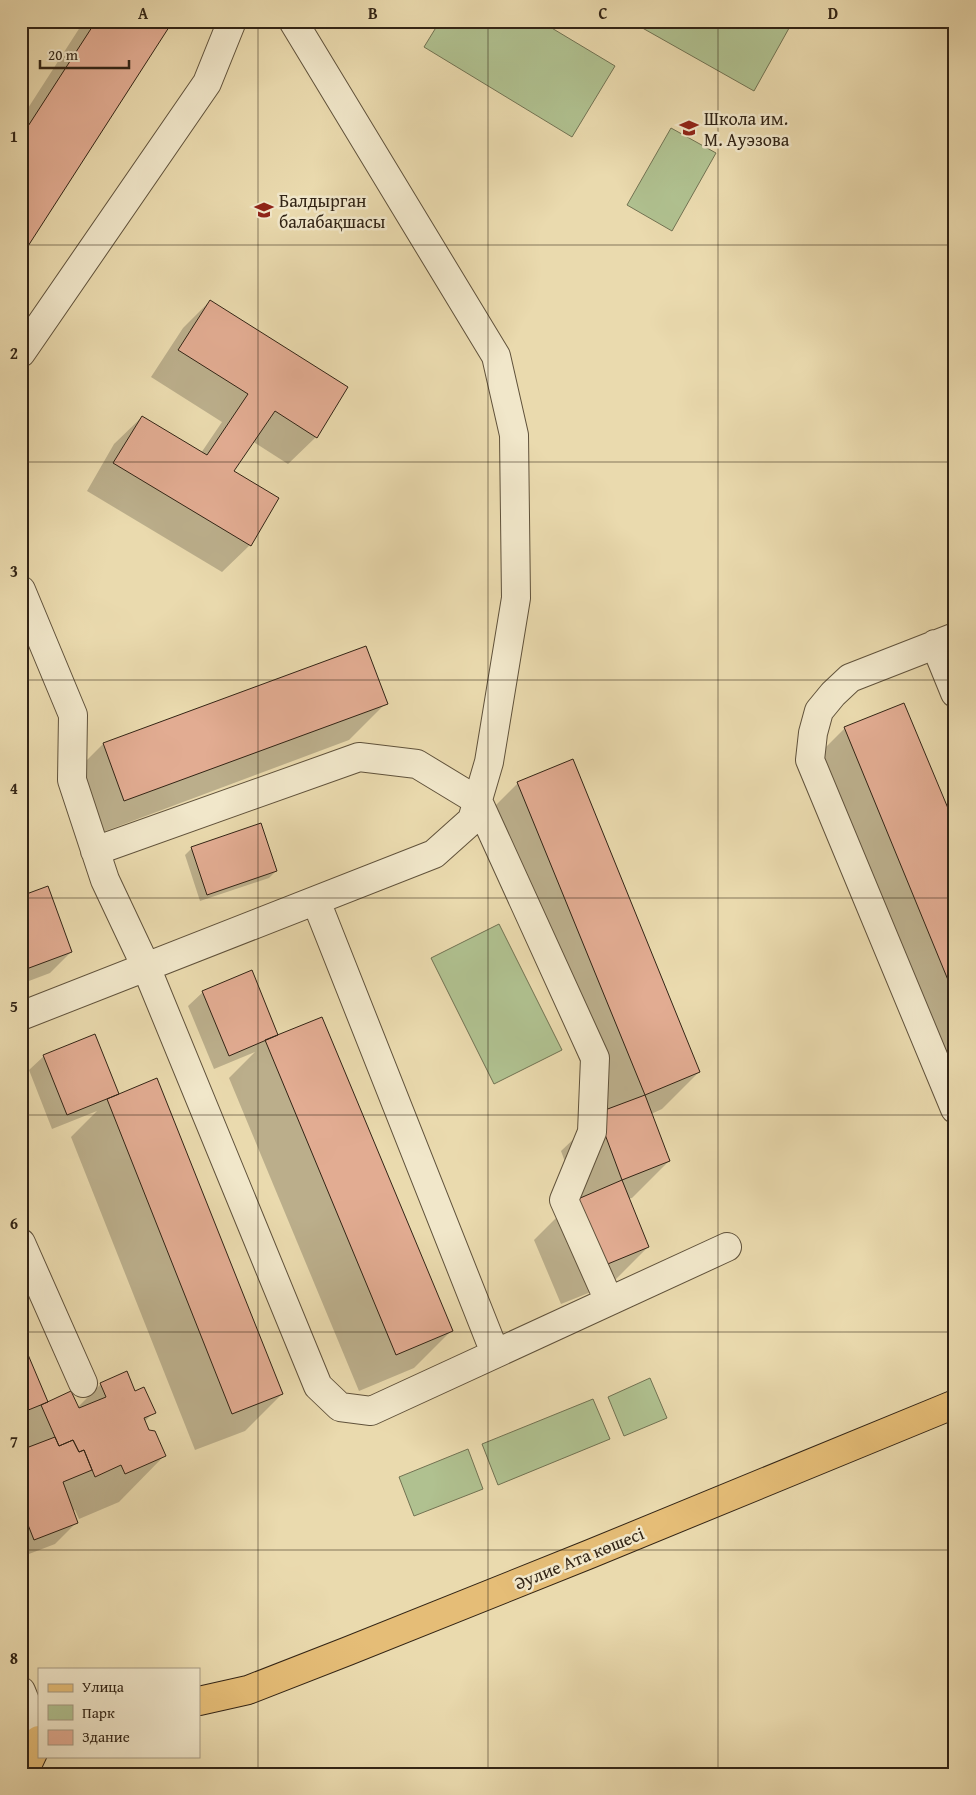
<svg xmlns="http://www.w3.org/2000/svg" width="976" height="1795" font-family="'Gentium Book Plus',serif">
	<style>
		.green { fill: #b0c190; stroke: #717252 }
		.shadow { fill: #0003 }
		.building { fill: #e2ac92; stroke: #322415 }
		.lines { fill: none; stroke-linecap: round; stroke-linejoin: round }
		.minor-casing { stroke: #60523b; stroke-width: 30 }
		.major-casing { stroke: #322415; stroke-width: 30 }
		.minor { stroke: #f1e7ca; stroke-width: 28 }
		.major { stroke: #e5bd77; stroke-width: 28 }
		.grid { fill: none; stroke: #322415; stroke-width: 1; stroke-opacity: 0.55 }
		.labels { text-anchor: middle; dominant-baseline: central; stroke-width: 5; stroke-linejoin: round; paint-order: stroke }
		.poi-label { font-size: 18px; fill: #322415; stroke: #f1e7ca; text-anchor: start }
		.street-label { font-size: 18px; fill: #322415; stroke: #f1e7ca }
		.neatline { fill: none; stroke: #322415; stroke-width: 2 }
		.grid-label { font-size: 16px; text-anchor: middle; font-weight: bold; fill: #322415 }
	</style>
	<rect width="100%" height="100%" fill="#eadaae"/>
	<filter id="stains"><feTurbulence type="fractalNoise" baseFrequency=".004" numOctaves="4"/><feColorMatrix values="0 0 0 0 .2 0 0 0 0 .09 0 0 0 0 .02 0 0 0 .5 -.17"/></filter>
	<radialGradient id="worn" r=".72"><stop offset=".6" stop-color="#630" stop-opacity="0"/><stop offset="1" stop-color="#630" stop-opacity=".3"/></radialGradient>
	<!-- green -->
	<path class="green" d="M440 21H540L615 66 572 137 424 47Z
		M630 21H793L754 91Z
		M671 128 716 153 672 231 627 205Z
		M499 924 562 1050 494 1084 431 958Z
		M650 1378 667 1418 624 1436 608 1397Z
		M593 1399 610 1439 498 1485 482 1444Z
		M468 1449 483 1489 414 1516 399 1477Z"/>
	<!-- shadow -->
	<path class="shadow" d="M84 21H172L21 255V119Z
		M210 301 316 437 288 464 252 441 232 471 250 545 222 572 87 491 114 444 142 417 201 453 222 422 151 377 183 328Z
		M365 647 386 703 349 740 87 838 66 781 103 744Z
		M845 728 955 829V1113L808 765Z
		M518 783 699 1072 662 1109 651 1114 669 1161 632 1198 628 1199 648 1247 611 1284 561 1304 534 1240 571 1203 579 1200 561 1151 601 1113 481 820Z
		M192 848 276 871 269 878 200 901 185 855Z
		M21 897 71 952 50 973 21 984Z
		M203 992 278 1037 451 1331 414 1368 359 1391 229 1078 255 1052 214 1069 188 1006Z
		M44 1056 119 1096 282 1394 245 1431 195 1450 71 1137 97 1111 52 1129 29 1070Z
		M21 1341 47 1403 77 1408 101 1384 135 1392 154 1412 144 1422 164 1456 119 1502 79 1519 75 1510 72 1511 77 1522 55 1544 21 1557Z"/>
	<!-- building -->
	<path class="building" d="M96 21H173L21 257V137Z
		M210 300 348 387 317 438 275 411 234 471 279 498 251 546 113 463 142 416 207 455 248 394 178 350Z
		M366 646 388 704 124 801 103 743Z
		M904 703 955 825V997L844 727Z
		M573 759 700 1072 645 1095 517 782Z
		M261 823 277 871 207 895 191 847Z
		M48 886 72 952 21 971V896Z
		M252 970 278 1035 229 1056 202 991Z
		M322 1017 453 1331 396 1355 265 1040Z
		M95 1034 119 1094 67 1115 43 1055Z
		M157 1078 283 1394 232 1414 107 1099Z
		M645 1095 670 1161 622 1180 597 1113Z
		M622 1180 649 1247 598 1268 571 1202Z
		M21 1338 48 1402 21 1413Z
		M127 1371 135 1391 144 1387 156 1413 144 1418 149 1430 155 1431 166 1456 125 1474 121 1465 95 1477 84 1450 79 1452 73 1440 59 1446 41 1405 71 1391 79 1408 106 1397 100 1383Z
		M55 1437 59 1446 73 1440 79 1452 84 1450 92 1470 63 1482 78 1523 34 1540 21 1507V1450Z"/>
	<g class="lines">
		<!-- minor casing -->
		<g class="minor-casing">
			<path id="minor" d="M21 353 207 83 232 21
				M21 590 73 715 72 780 105 880 146 967 318 1386 340 1407 371 1411 727 1247
				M955 637 850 678 833 694 819 711 813 733 810 760 955 1109
				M935 644 955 693
				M95 851 359 757 417 764 478 801 595 1058 592 1132 564 1200 609 1301
				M316 901 495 1353
				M21 1016 434 854 472 820 489 762 516 598 514 435 496 356 293 21
				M21 1243 83 1383
				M21 1691 39 1735"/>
		</g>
		<!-- major casing -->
		<g class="major-casing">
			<path id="major" d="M199 1701 248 1690 348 1651 590 1554 955 1404
				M23 1774 39 1740"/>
		</g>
		<!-- minor -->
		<use href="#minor" class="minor"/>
		<!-- major -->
		<use href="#major" class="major"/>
	</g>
	<!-- grid -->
	<path class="grid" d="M258 21V1774M488 21V1774M718 21V1774M21 245H955M21 462H955M21 680H955M21 898H955M21 1115H955M21 1332H955M21 1550H955"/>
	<!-- icons -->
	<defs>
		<g id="school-bare" transform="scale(1.5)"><path d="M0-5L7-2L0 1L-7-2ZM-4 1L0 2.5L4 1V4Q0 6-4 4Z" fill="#8f2418" stroke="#f1e7ca" stroke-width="2.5" paint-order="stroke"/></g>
	</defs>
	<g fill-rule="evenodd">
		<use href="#school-bare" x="689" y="128"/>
		<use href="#school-bare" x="264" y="210"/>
	</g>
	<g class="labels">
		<!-- poi labels -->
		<g class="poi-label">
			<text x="704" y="118">Школа им.<tspan x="704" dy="21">М. Ауэзова</tspan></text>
			<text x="279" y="200">Балдырган<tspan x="279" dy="21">балабақшасы</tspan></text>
		</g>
		<!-- street labels -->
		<g class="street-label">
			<text transform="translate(579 1558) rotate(-22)">Әулие Ата көшесі</text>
		</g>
	</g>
	<!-- margin -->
	<rect width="976" height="1795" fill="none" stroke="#eadaae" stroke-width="55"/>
	<!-- legend -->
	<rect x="38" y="1668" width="162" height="90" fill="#f1e7ca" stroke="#a59982"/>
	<rect x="48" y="1684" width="25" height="8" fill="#e5bd77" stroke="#a59982"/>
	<text x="82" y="1692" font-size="15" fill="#322415">Улица</text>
	<rect x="48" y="1705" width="25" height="15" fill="#b0c190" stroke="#a59982"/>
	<text x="82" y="1718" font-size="15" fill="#322415">Парк</text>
	<rect x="48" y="1730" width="25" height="15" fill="#e2ac92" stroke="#a59982"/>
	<text x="82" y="1742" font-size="15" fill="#322415">Здание</text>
	<!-- scale -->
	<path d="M40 60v8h89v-8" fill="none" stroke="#322415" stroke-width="2.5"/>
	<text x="48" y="60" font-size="15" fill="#322415" stroke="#f1e7ca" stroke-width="4" paint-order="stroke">20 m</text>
	<rect x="28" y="28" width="920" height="1740" class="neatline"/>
	<g class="grid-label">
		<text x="143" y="19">A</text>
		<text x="373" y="19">B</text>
		<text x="603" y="19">C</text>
		<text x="833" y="19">D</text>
		<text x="14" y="142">1</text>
		<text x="14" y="359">2</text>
		<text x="14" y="577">3</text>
		<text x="14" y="794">4</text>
		<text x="14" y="1012">5</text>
		<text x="14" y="1229">6</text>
		<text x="14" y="1447">7</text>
		<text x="14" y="1664">8</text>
	</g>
	<rect width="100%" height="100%" filter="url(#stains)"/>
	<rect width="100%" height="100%" fill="url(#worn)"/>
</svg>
